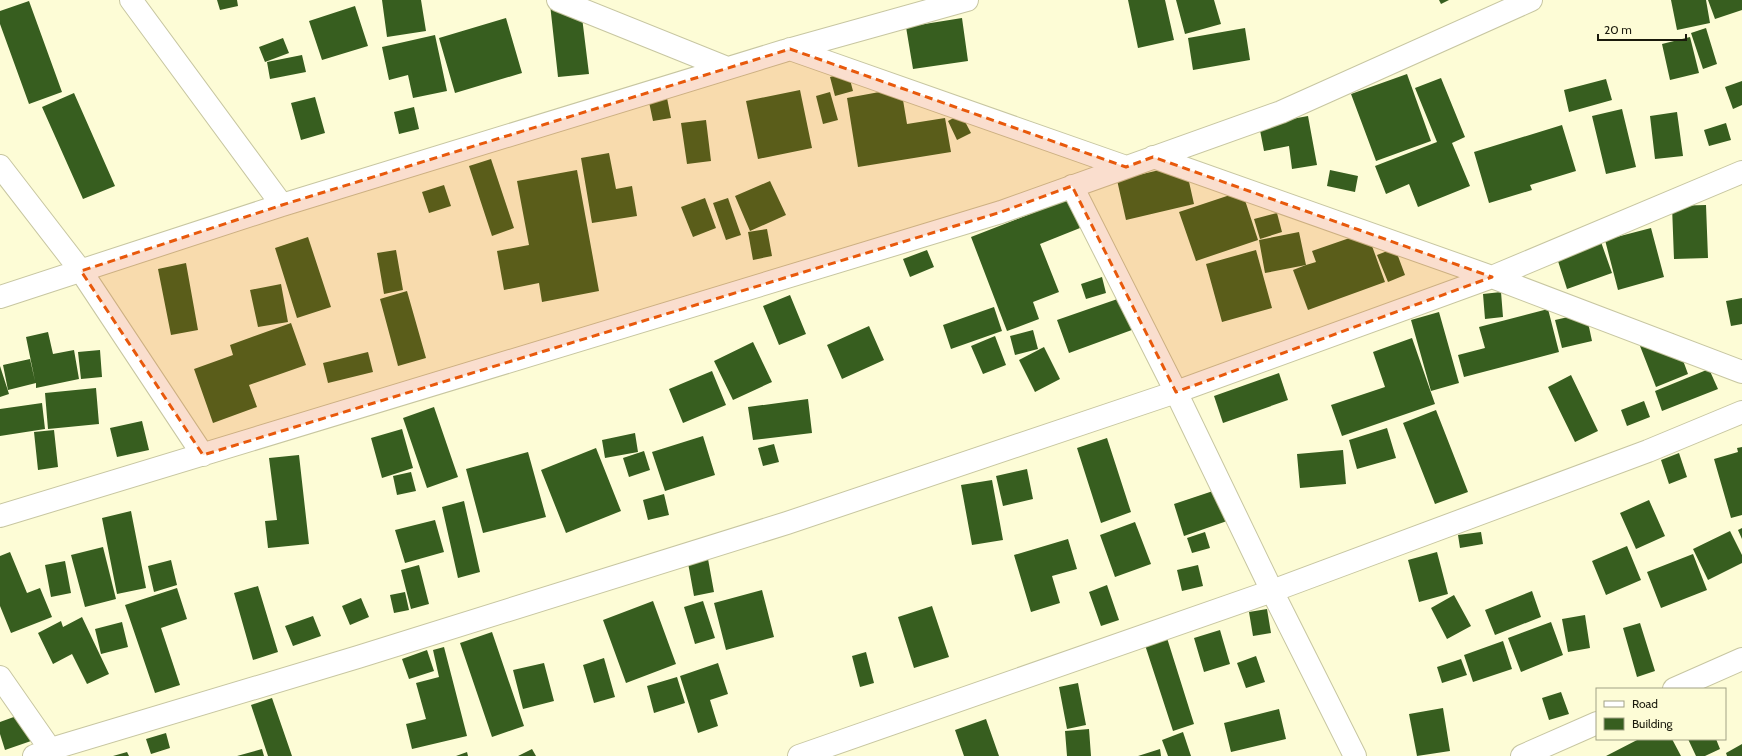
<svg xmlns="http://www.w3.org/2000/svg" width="1742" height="756" font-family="Cabin,sans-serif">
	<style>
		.building { fill: #375e1f }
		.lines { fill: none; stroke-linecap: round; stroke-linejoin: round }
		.minor-casing { stroke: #c7c6a1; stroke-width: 24 }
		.minor { stroke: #fff; stroke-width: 22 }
		.marked { fill: #e8590c; fill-opacity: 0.2; stroke: #e8590c; stroke-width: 3; stroke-dasharray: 8 5; stroke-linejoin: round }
	</style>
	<rect width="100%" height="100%" fill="#fdfcd6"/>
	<!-- building -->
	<path class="building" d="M217 0H237L238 6 220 10Z
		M382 0H421L426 31 387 37Z
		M1128 0H1165L1174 40 1138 48Z
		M1176 0H1214L1221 24 1185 34Z
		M1439 0H1449L1441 4Z
		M1671 0H1706L1710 23 1677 30Z
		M1708 0H1742V10L1715 19Z
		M29 1 62 92 29 104 0 24V11Z
		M580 1 589 74 558 77 550 4Z
		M355 6 368 46 322 60 309 21Z
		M506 18 522 73 455 93 439 38Z
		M962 18 968 61 913 69 906 27Z
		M1245 28 1250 60 1193 70 1188 38Z
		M1706 28 1717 64 1703 69 1691 33Z
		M435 35 447 91 413 98 408 75 389 80 382 47Z
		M1690 37 1699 73 1670 80 1662 44Z
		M283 38 289 53 265 62 259 47Z
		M302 55 306 72 270 79 267 62Z
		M848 72 853 91 835 96 830 77Z
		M1407 74 1431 141 1376 161 1351 94Z
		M1441 78 1465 137 1452 143 1470 186 1418 207 1409 184 1386 194 1375 166 1437 142 1415 88Z
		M1606 79 1612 100 1569 112 1564 90Z
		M1742 81V105L1733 109 1725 87Z
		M901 88 907 124 945 118 951 152 858 167 847 98Z
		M800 90 812 148 758 159 746 101Z
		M830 92 838 120 823 124 816 96Z
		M74 93 115 186 83 199 42 107Z
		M315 97 325 133 301 140 291 103Z
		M667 98 671 118 653 121 649 102Z
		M414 107 419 129 399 134 394 112Z
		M1622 109 1636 167 1606 174 1592 116Z
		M1677 112 1683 156 1655 159 1650 116Z
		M961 114 971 133 957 140 948 121Z
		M1308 116 1317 165 1292 169 1289 146 1264 151 1259 125Z
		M706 120 711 161 687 164 681 123Z
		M1726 123 1731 140 1709 146 1704 130Z
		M1562 125 1576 171 1530 185 1532 190 1489 203 1474 152Z
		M609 153 616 189 632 186 637 216 592 223 581 158Z
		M491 159 514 228 492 236 469 166Z
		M1185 164 1194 204 1126 220 1117 180Z
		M577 170 599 291 542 302 539 283 504 290 497 251 529 245 517 181Z
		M1330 170 1358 176 1355 192 1327 186Z
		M770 181 786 215 750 231 735 196Z
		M444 185 451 206 429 213 422 192Z
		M1242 191 1258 240 1196 261 1179 212Z
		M705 198 716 228 693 237 681 207Z
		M728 198 741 235 726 240 713 203Z
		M1069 199 1080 228 1040 244 1059 292 1033 302 1039 319 1007 331 971 237Z
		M1706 205 1708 258 1674 259 1672 206Z
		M1277 213 1282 232 1260 239 1254 219Z
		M1651 228 1664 277 1618 290 1605 240Z
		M767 229 772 256 753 260 748 232Z
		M1299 232 1306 265 1316 262 1312 251 1367 232 1385 282 1308 310 1293 270 1306 265 1265 273 1259 240Z
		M308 237 331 307 297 318 275 248Z
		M1601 242 1612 273 1567 289 1557 258Z
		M1395 248 1405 275 1388 282 1377 255Z
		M396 250 403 290 384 294 377 253Z
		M927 250 934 267 910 277 903 259Z
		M1256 250 1272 308 1222 322 1206 264Z
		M186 263 198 330 171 335 158 269Z
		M1102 277 1106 293 1086 299 1081 284Z
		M281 284 288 322 258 327 250 290Z
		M407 291 426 358 398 366 380 299Z
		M1501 292 1503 317 1485 319 1483 294Z
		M790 295 806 334 779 345 763 306Z
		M1129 295 1140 327 1069 353 1057 320Z
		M1742 298V324L1731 326 1726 301Z
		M994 307 1002 331 951 349 943 325Z
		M1548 309 1559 352 1464 377 1458 355 1485 348 1479 327Z
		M1439 312 1459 383 1431 391 1411 320Z
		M1586 313 1592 341 1562 348 1555 320Z
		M291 323 306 365 249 385 257 407 213 423 194 369 233 355 230 345Z
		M869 326 884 360 842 379 827 345Z
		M1033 330 1038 349 1015 355 1010 336Z
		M48 332 53 354 74 350 79 379 36 388V383L8 390 3 365 30 359 35 381 26 337Z
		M1673 333 1688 374 1656 387 1640 346Z
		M995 336 1006 365 983 374 971 346Z
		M1412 338 1435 404 1342 436 1331 405 1385 387 1373 352Z
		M753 342 772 382 733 400 714 361Z
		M1044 347 1060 379 1035 392 1019 360Z
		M100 350 102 377 81 379 78 352Z
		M368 352 373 372 328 383 323 363Z
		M0 366 9 394 0 397Z
		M1709 369 1718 389 1662 411 1655 391Z
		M712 371 726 405 683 423 669 389Z
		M1279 373 1288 400 1223 423 1214 396Z
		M1571 375 1598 431 1575 442 1548 387Z
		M96 388 99 424 48 429 45 393Z
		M808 399 812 433 753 440 748 407Z
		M1644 401 1650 417 1627 426 1621 410Z
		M42 403 45 429 0 436V409Z
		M434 407 458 477 427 488 403 418Z
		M1436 410 1468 492 1435 504 1403 423Z
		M142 421 149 450 117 457 110 428Z
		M1387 428 1396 458 1357 469 1349 440Z
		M402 429 413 468 382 478 371 438Z
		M54 430 58 467 38 470 34 432Z
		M635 433 638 452 605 458 602 440Z
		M703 436 715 475 665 491 652 452Z
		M1107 438 1131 512 1101 523 1077 448Z
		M774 444 779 462 763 466 758 448Z
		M1742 447V515L1731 518 1714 459 1738 452 1737 448Z
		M596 448 621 511 566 533 541 470Z
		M1343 450 1346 484 1300 488 1297 454Z
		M644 451 650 470 629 477 623 458Z
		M528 452 546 517 483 533 466 469Z
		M1679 453 1687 477 1669 484 1661 460Z
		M299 455 309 544 268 548 265 521 277 520 269 458Z
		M1027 469 1033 499 1003 506 996 476Z
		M411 472 416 491 397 495 393 476Z
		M992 480 1003 540 972 545 961 485Z
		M1216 490 1227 521 1184 536 1174 504Z
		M664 494 669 515 648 520 643 500Z
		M1649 500 1665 536 1636 549 1620 513Z
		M464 501 480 572 458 578 442 507Z
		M131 511 146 588 117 594 102 518Z
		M435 520 444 552 405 563 395 530Z
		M1135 522 1151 564 1115 577 1100 535Z
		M1742 528V539L1738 530Z
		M1730 531 1742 555V563L1708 580 1693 549Z
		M1205 532 1210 548 1192 553 1187 538Z
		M1481 532 1483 544 1460 548 1458 535Z
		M1068 539 1077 569 1052 576 1060 603 1031 612 1014 555Z
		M1627 546 1641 580 1606 595 1592 561Z
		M103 547 116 599 85 607 71 555Z
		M10 552 27 593 40 588 52 617 11 633 0 606V556Z
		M1437 552 1448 594 1419 602 1408 560Z
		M1693 554 1707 590 1661 608 1647 572Z
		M708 559 714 592 694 596 688 563Z
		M171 560 177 585 154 592 148 566Z
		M65 561 71 593 51 597 45 565Z
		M419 565 429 604 411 609 401 570Z
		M1198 565 1203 586 1182 591 1177 570Z
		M1107 585 1119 620 1101 626 1089 592Z
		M258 586 278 652 253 660 234 593Z
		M177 588 187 619 161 628 180 685 155 693 125 605Z
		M762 590 774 637 726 650 714 603Z
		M1532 591 1541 617 1495 635 1485 610Z
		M405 592 409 610 394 613 390 595Z
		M1454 595 1471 626 1447 639 1431 608Z
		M361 598 369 617 350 625 342 606Z
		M653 601 676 664 626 683 603 620Z
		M703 601 715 638 695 644 684 607Z
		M932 606 949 657 914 668 898 617Z
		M1267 609 1271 633 1253 636 1249 612Z
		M1585 615 1590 648 1568 652 1562 619Z
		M313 616 321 636 293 646 285 626Z
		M82 617 109 674 87 684 72 654 53 664 38 633 61 621 63 627Z
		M122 622 128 647 101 654 95 629Z
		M1551 622 1563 655 1521 672 1508 638Z
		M1640 623 1655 671 1637 677 1623 628Z
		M1220 630 1230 664 1204 672 1194 638Z
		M492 632 524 726 492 737 460 643Z
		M1167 638 1194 724 1173 731 1145 645Z
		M1503 641 1512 669 1473 682 1464 655Z
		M444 647 467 736 412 749 406 724 426 719 416 683 439 677 433 650Z
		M427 650 434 671 409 679 402 659Z
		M866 652 874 683 860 687 852 656Z
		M1256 656 1265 682 1246 688 1237 663Z
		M604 658 615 697 594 703 583 665Z
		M1461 659 1467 675 1442 683 1437 667Z
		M544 663 554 701 523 709 513 670Z
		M718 663 728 694 710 700 718 726 698 733 680 676Z
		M677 677 685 703 654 713 647 686Z
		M1078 683 1086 725 1067 729 1059 687Z
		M1561 692 1569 714 1549 720 1542 698Z
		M272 698 292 756H268L251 705Z
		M1443 708 1450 751 1417 756 1409 714Z
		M1279 709 1286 739 1231 752 1224 723Z
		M22 714 31 741 5 750 0 734V722Z
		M986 719 999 756H964L955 730Z
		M1089 729 1091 756H1067L1065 731Z
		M1183 732 1191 756H1168L1162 740Z
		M166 733 170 748 151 754 146 739Z
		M1639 739H1672L1681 756H1606Z
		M1688 739H1716L1720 749 1705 756H1696Z
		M1742 744V756H1727L1726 753Z
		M262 749 264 756H237Z
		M532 749 536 756H518Z
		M1160 749 1161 756H1138Z
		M127 752 129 756H113Z
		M467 752 468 756H456Z"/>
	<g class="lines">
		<!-- minor casing -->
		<g class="minor-casing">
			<path id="minor" d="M131 0 282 205
				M558 0 727 68
				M790 49 1126 167
				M1153 157 1492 277 1742 372
				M0 166 81 271 203 455
				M1072 186 1176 392 1272 591 1355 756
				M0 297 282 205 784 51 967 0
				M0 516 1001 212 1281 112 1531 0
				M0 677 55 756
				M1674 689 1742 659
				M34 756 51 749 358 657 787 523 1176 392 1492 277 1742 172
				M799 756 1272 591 1648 451 1742 412
				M1522 756 1597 723"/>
		</g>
		<!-- minor -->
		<use href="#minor" class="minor"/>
	</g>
	<!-- marked area -->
	<path class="marked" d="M790 49 1126 167 1153 157 1492 277 1176 392 1072 186 1001 212 203 455 81 271 282 205Z"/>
	<!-- legend -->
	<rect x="1596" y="688" width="130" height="52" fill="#fdfcd6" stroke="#a2a285"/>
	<rect x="1604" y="701" width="20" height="6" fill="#ffffff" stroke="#a2a285"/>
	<text x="1632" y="708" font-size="12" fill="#1a1a0c">Road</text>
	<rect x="1604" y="718" width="20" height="12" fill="#375e1f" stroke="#a2a285"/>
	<text x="1632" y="728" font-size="12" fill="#1a1a0c">Building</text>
	<!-- scale -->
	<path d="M1598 34v6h88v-6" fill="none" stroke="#1a1a0c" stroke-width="2"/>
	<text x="1604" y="34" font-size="12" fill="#1a1a0c" stroke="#fdfcd6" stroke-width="3" paint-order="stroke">20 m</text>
</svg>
